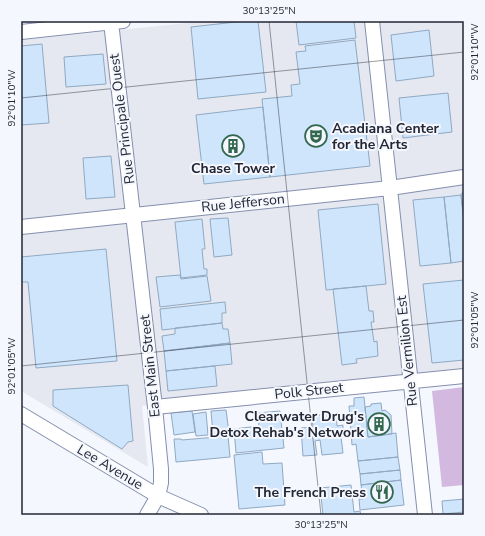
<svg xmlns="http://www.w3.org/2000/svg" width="485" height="536" font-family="'Nunito Sans',sans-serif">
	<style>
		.built { fill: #e5e8f0 }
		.green { fill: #d3b9df }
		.building { fill: #cfe5fb; stroke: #8fa9c3 }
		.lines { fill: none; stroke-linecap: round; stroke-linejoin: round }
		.minor-casing { stroke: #858fae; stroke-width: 16 }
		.minor { stroke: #fff; stroke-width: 14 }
		.ticks { fill: none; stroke: #232734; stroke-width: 1; stroke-opacity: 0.45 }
		.labels { text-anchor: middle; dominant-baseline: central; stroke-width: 4; stroke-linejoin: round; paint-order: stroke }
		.street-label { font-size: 14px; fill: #232734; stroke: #f5f7fe }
		.poi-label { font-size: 14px; font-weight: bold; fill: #232734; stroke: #f5f7fe; text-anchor: end }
		.neatline { fill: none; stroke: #232734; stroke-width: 1.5 }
		.ticks-label { font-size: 10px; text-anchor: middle; fill: #232734 }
	</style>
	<rect width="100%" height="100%" fill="#f5f7fe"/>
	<!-- built -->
	<path class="built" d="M207 21H464V373L142 406 148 467 21 391V40Z"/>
	<!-- green -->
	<path class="green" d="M464 387V485L442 487 432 391Z"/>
	<!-- building -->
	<path class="building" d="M245 21H258L266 92 198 99 191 27Z
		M296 21H354L356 38 299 45Z
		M429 30 434 76 396 81 391 35Z
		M355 40 370 166 270 177 262 99 292 96 291 85 300 84 296 52 306 51 305 46Z
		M42 44 49 123 21 125V46Z
		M103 54 106 84 66 87 64 57Z
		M448 93 452 132 403 138 399 98Z
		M263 107 270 177 204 184 196 115Z
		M111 156 115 197 86 199 83 158Z
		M464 192V221L461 195 462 193Z
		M461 195 464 221V261L451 263 444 197Z
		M444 197 451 263 420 266 413 200Z
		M378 204 386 284 326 290 318 210Z
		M228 218 232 255 214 257 210 219Z
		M202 219 205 249H202L204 269H207V275L181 278 175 222Z
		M106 249 117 361 36 368 28 282H21V257Z
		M180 275 181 279 207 276 211 301 160 307 156 277Z
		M464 280V360L432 363 423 284Z
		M366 286 369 311H373L374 322H371L374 342 377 341 378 356 356 359 357 363 342 365 333 289Z
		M225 302 226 313H222V323L162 330 160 309Z
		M222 323 223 329H228L230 343 164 351 162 336 175 334V328Z
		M230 343 232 364 166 371 164 351Z
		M215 366 217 386 168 391 166 371Z
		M128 385 133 441 128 442 122 449 53 406V390Z
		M364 397 368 437 396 433 398 457 358 461 356 444 352 445 349 406H354V398Z
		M381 403 382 411 385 410 391 415 392 434 368 437 365 407 371 406V404Z
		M226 410 229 433 213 434 211 411Z
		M192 411 195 432 174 435 171 413Z
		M280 411 284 448 236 453 234 429 259 426 258 413Z
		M206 412 208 435 196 436 193 414Z
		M336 413 337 426 343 425V432H339V438L341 437 343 453 322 455 320 440 315 441 317 455 303 456 301 428 313 427 312 416Z
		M228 436 230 457 176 462 174 439H181L182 440Z
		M262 452 263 464 282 463 285 505 239 509 234 455Z
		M398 457 400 470 360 474 358 461Z
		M400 470 401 480 361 485 360 474Z
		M401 480 404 505 360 510 359 499H363L361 485Z
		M351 485 354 512 360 511 361 515H323L320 488Z
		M464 499V512L443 514 442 501Z"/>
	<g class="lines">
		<!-- minor casing -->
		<g class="minor-casing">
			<path id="minor" d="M372 21 425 515
				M111 22 155 407 161 469V483L158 496 147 515
				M21 32 123 21
				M21 227 390 188 464 177
				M155 407 464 376
				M21 414 158 496 201 515"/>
		</g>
		<!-- minor -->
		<use href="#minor" class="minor"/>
	</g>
	<!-- ticks -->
	<path class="ticks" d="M269 21 321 515M21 98 464 52M21 366 464 320"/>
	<!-- icons -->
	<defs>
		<g id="theatre-ring" transform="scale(1.15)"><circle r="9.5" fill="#f5f7fe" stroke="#33684e" stroke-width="1.5"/><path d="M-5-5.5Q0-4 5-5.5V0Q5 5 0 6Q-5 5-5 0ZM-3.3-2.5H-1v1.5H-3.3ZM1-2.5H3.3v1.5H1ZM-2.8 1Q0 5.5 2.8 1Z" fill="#33684e"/></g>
		<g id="building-ring" transform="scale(1.15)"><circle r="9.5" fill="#f5f7fe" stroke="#33684e" stroke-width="1.5"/><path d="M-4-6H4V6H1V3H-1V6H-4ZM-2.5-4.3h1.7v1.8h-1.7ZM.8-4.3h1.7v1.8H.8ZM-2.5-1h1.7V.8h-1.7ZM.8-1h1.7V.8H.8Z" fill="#33684e"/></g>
		<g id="restaurant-ring" transform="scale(1.15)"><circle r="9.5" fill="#f5f7fe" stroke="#33684e" stroke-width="1.5"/><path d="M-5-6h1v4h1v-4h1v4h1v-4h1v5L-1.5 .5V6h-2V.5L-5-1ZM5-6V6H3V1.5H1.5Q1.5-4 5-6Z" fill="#33684e"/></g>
	</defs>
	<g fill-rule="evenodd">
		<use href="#theatre-ring" x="316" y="136"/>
		<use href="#building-ring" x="233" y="146"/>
		<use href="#building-ring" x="379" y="424"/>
		<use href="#restaurant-ring" x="382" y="492"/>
	</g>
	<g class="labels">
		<!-- street labels -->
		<g class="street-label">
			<text transform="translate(122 119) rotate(-97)">Rue Principale Ouest</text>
			<text transform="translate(243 203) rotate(-6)">Rue Jefferson</text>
			<text transform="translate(407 351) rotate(-96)">Rue Vermilion Est</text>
			<text transform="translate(150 366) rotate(-96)">East Main Street</text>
			<text transform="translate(309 391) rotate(-6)">Polk Street</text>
			<text transform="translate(110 467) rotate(31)">Lee Avenue</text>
		</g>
		<!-- poi labels -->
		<g class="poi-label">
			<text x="332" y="128" text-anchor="start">Acadiana Center<tspan x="332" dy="16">for the Arts</tspan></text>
			<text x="233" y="168" text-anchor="middle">Chase Tower</text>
			<text x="364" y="416">Clearwater Drug's<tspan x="364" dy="16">Detox Rehab's Network</tspan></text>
			<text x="366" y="492">The French Press</text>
		</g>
	</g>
	<!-- border -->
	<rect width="485" height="536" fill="none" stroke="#f5f7fe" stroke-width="44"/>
	<rect x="22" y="22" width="441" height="492" class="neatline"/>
	<g class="ticks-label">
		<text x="269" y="14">30°13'25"N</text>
		<text transform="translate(474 52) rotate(-90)" y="4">92°01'10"W</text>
		<text transform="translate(11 98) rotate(-90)" y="4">92°01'10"W</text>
		<text transform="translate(474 320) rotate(-90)" y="4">92°01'05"W</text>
		<text transform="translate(11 366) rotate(-90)" y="4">92°01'05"W</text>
		<text x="321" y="528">30°13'25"N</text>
	</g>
</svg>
